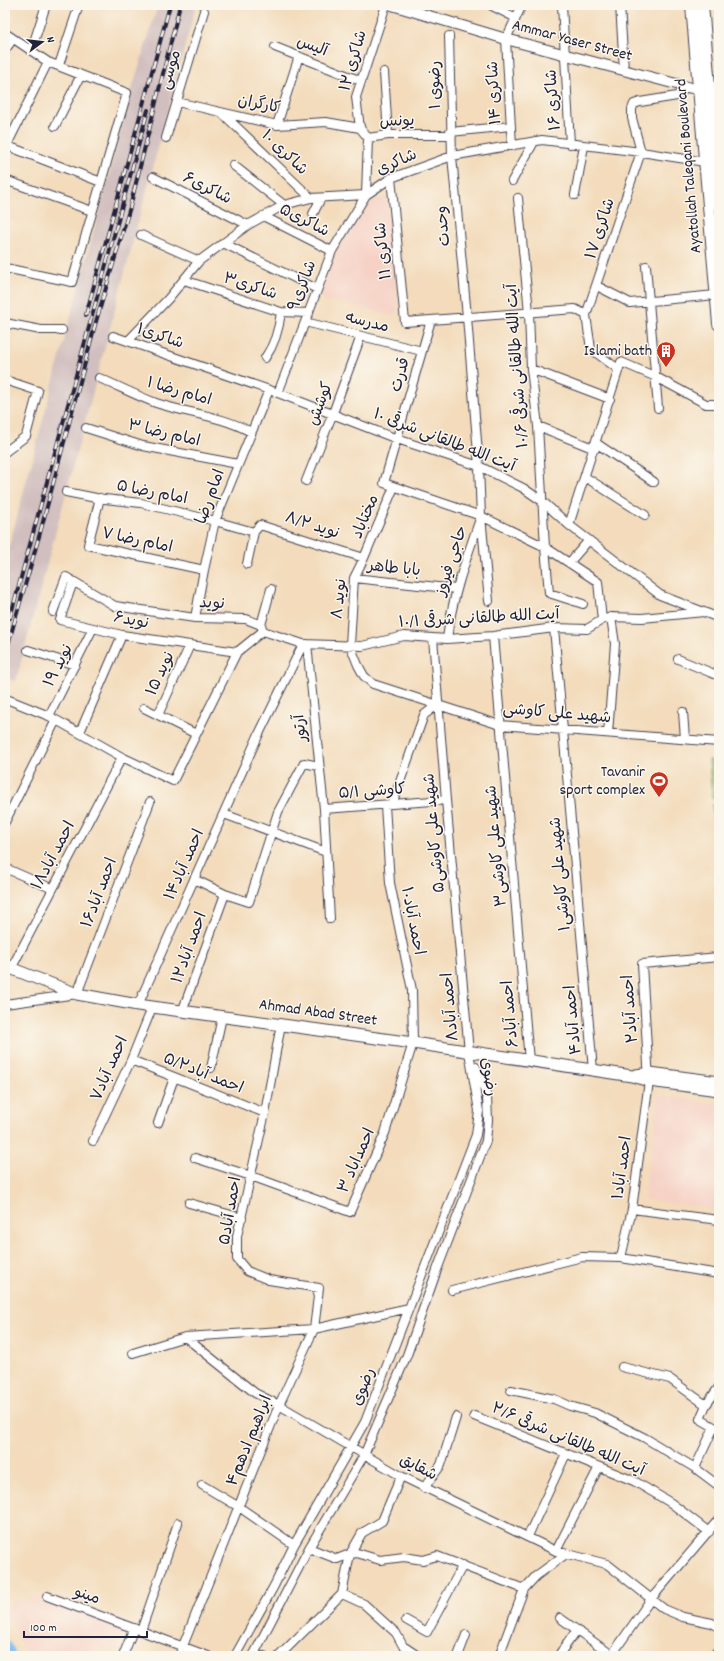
<svg xmlns="http://www.w3.org/2000/svg" width="724" height="1661" font-family="Dekko,'Playpen Sans Arabic',sans-serif">
	<style>
		.built { fill: #f6d1c5 }
		.industrial { fill: #d1bfbf }
		.green { fill: #9bc06a; stroke: #5e7152 }
		.lines { fill: none; stroke-linecap: round; stroke-linejoin: round }
		.canal { stroke: #79b7ec; stroke-width: 9 }
		.minor-casing { stroke: #413e4e; stroke-width: 10 }
		.tertiary-casing { stroke: #413e4e; stroke-width: 12 }
		.secondary-casing { stroke: #413e4e; stroke-width: 13 }
		.primary-casing { stroke: #413e4e; stroke-width: 14 }
		.minor { stroke: #fff; stroke-width: 8 }
		.tertiary { stroke: #fff; stroke-width: 10 }
		.secondary { stroke: #fff; stroke-width: 11 }
		.primary { stroke: #fff; stroke-width: 12 }
		.rail-casing { stroke: #22223b; stroke-width: 4 }
		.rail { stroke: #fbf7ec; stroke-width: 2.5; stroke-dasharray: 8; stroke-linecap: butt }
		.labels { text-anchor: middle; dominant-baseline: central; stroke-width: 3; stroke-linejoin: round; paint-order: stroke }
		.street-label { font-size: 16px; fill: #22223b; stroke: #fbf7ec }
		.poi-label { font-size: 16px; fill: #22223b; stroke: #fbf7ec; text-anchor: end }
	</style>
	<rect width="100%" height="100%" fill="#fbf7ec"/>
	<filter id="ink" filterUnits="userSpaceOnUse"><feTurbulence type="fractalNoise" baseFrequency=".025" numOctaves="2"/><feDisplacementMap in="SourceGraphic" scale="8" xChannelSelector="R" yChannelSelector="G"/><feConvolveMatrix kernelMatrix="1 2 1 2 8 2 1 2 1" color-interpolation-filters="sRGB"/></filter>
	<filter id="wash" filterUnits="userSpaceOnUse"><feTurbulence type="fractalNoise" baseFrequency=".012" numOctaves="4" result="noise"/><feDisplacementMap in="SourceGraphic" scale="16" xChannelSelector="R" yChannelSelector="G"/><feGaussianBlur stdDeviation="0.9" result="paint"/><feColorMatrix in="noise" values="0 0 0 0 0 0 0 0 0 0 0 0 0 0 0 0 0 1.4 0 .05"/><feComposite in="paint" operator="in"/></filter>
	<g filter="url(#wash)">
		<rect width="100%" height="100%" fill="#f3dbbb"/>
		<!-- built -->
		<path class="built" d="M386 197 398 310 393 315 322 299 319 294 333 257 371 201Z
			M659 1095 719 1104V1210L644 1199Z
			M44 1597 124 1627 117 1649 99 1647 86 1656H26L7 1614 10 1602Z"/>
		<!-- industrial -->
		<path class="industrial" d="M158 5H196L16 681 5 679V561L132 89Z"/>
		<!-- green -->
		<path class="green" d="M709 760 719 761V798L712 799Z
			M719 804V842H715L712 805Z"/>
		<g class="lines">
			<!-- canal -->
			<path class="canal" d="M5 1643 10 1651 11 1656"/>
		</g>
	</g>
	<g filter="url(#ink)">
		<g class="lines">
			<!-- minor casing -->
			<g class="minor-casing">
				<path id="minor" d="M490 5 516 18
					M562 5 570 144
					M620 5 624 70
					M5 33 48 62 127 93 72 282 5 268
					M449 36 452 156 467 317 479 466 481 516 489 601
					M275 47 361 81
					M5 50 13 39
					M31 51 46 5
					M59 65 79 5
					M384 72 388 135
					M177 102 277 125 326 122 360 128
					M222 113 311 198
					M277 125 299 56
					M55 126 81 75
					M450 132 511 126
					M166 138 204 11
					M368 138 388 135H451
					M5 145 101 182
					M512 146 506 39 522 5
					M5 149 48 62
					M233 165 284 205
					M153 177 248 225
					M391 178 405 322 575 309 586 315 591 349 618 369
					M5 180 92 211
					M512 181 534 142
					M575 195 584 146
					M518 198 529 312 531 369 538 426 545 547 549 593 583 604
					M313 214 321 198
					M263 216 332 251
					M141 235 199 261
					M223 243 317 289
					M646 266 658 408
					M184 280 281 312 309 313
					M597 286 630 303 716 295
					M586 315 641 152 632 118V109L634 104 640 102 677 96 687 87
					M431 320 384 483 481 516 545 547 598 582 602 620
					M305 322 422 351
					M5 323 41 330H62
					M113 336 278 393 397 439 479 466 523 488 542 501 569 525 660 595 719 618
					M128 341 168 299 199 261 248 225 284 205 311 198 366 195 391 178 452 156 542 140 641 152 705 162
					M265 358C275 344 279 330 281 312
					M531 369 610 399
					M99 378C118 386 137 396 156 403 189 414 220 415 251 432
					M5 380 38 391 26 436 5 452
					M278 393 332 251 366 195 368 138 360 128 356 97 386 5
					M538 426 595 449
					M86 428 143 446 238 464
					M596 443 654 482
					M585 477 645 515
					M306 481 333 413 361 336
					M394 487 364 558 354 578 350 645 358 665 364 676 373 684 500 725 719 742
					M66 492 96 498 141 503 215 521 254 532
					M100 498 88 545 204 570
					M569 525 621 362 656 377 706 404H719
					M569 563 589 540
					M247 564 254 532 260 525 364 558
					M354 578 456 589
					M73 582 60 620 122 635 237 652
					M53 612 66 577 115 606 195 618 246 619 261 625 263 631 303 644 362 646 404 636 447 639 493 636 554 628 587 629 602 620 611 617 642 618 704 612
					M195 618 204 570 215 521 269 390
					M261 625 271 589
					M554 628 593 1070
					M493 636 529 1061
					M447 639C452 597 466 559 480 519
					M307 644 324 809 330 919
					M28 650 75 665
					M678 659 719 676
					M9 700 49 716 122 757 173 781 237 652 263 631
					M144 708 196 734
					M683 712 685 739
					M158 715 190 645
					M49 716 93 628
					M80 732 122 635
					M608 733 615 644 611 617
					M392 804 424 715 437 705
					M324 809 446 800
					M224 814 326 852
					M5 822 56 720
					M5 868 53 889
					M194 879 225 894 249 902 278 812 304 763 319 766
					M11 969 122 757
					M5 1004 77 994 150 802
					M138 1005 258 736 303 644
					M182 1012 225 894
					M131 1060 265 1113
					M211 1068 222 1017
					M158 1123 174 1078
					M93 1141 131 1060 152 1008
					M195 1158 251 1176 350 1212 385 1133 413 1043 412 990 390 883 385 805
					M189 1203 242 1218
					M632 1209 719 1220
					M621 1258 632 1209 649 1081 642 964 719 957
					M452 1290 582 1257 621 1258 719 1274
					M185 1337 255 1393 279 1405 401 1476 556 1551 607 1564 664 1609 683 1617 712 1623 719 1627
					M133 1353 185 1337 314 1329 319 1288 269 1280 247 1271 237 1259V1236L265 1113 281 1024
					M622 1367 670 1379 706 1405 719 1387
					M511 1390 554 1399 570 1406 595 1413 645 1438 695 1468 719 1486
					M474 1416 634 1481 671 1503 709 1532
					M695 1468 714 1427 700 1419 706 1405
					M202 1485 239 1507 294 1545
					M424 1488 441 1465 456 1417
					M528 1536 566 1454
					M309 1548 337 1559 350 1554 362 1533 382 1521 401 1476
					M556 1551 599 1467
					M342 1594 364 1604 396 1633 403 1646 418 1656
					M47 1596 208 1656
					M560 1618 612 1655
					M406 1620 427 1632 463 1565
					M141 1631 178 1523
					M253 1655 264 1656
					M123 1656 134 1628
					M179 1656 279 1405 314 1329 409 1308
					M235 1656 274 1586 294 1545 365 1422 476 1135 479 1111 469 1052 446 800 433 638
					M253 1656 309 1548 364 1455 407 1355 437 1270 486 1141 488 1120 487 1097 476 1067
					M279 1656 342 1594 350 1554 357 1553 380 1560 404 1557 423 1560 437 1556 524 1589 536 1576 566 1554
					M458 1656 466 1635
					M499 1656 524 1589
					M558 1656 577 1630
					M611 1656 651 1599 719 1519"/>
			</g>
			<!-- tertiary casing -->
			<g class="tertiary-casing">
				<path id="tertiary" d="M392 5 506 39 699 90"/>
			</g>
			<!-- secondary casing -->
			<g class="secondary-casing">
				<path id="secondary" d="M5 966 77 994 138 1005 413 1043 632 1076 649 1081 719 1090
					M636 1075 650 1073 719 1082"/>
			</g>
			<!-- primary casing -->
			<g class="primary-casing">
				<path id="primary" d="M692 5 719 324
					M702 5 719 203
					M716 1656 719 1652"/>
			</g>
			<!-- minor -->
			<use href="#minor" class="minor"/>
			<!-- tertiary -->
			<use href="#tertiary" class="tertiary"/>
			<!-- secondary -->
			<use href="#secondary" class="secondary"/>
			<!-- primary -->
			<use href="#primary" class="primary"/>
			<!-- rail casing -->
			<g class="rail-casing">
				<path id="rail" d="M86 315 170 5
					M10 618 148 110
					M5 655 40 533 95 325 130 207 180 5"/>
			</g>
			<!-- rail -->
			<use href="#rail" class="rail"/>
		</g>
	</g>
	<!-- icons -->
	<defs>
		<g id="building-pin" transform="scale(1)"><path d="M0 17L-7.5 6A9.5 9.5 0 1 1 7.5 6Z" fill="#c8321e" stroke="#fbf7ec"/><path d="M-4-6H4V6H1V3H-1V6H-4ZM-2.5-4.3h1.7v1.8h-1.7ZM.8-4.3h1.7v1.8H.8ZM-2.5-1h1.7V.8h-1.7ZM.8-1h1.7V.8H.8Z" fill="#fff"/></g>
		<g id="stadium-pin" transform="scale(1)"><path d="M0 17L-7.5 6A9.5 9.5 0 1 1 7.5 6Z" fill="#c8321e" stroke="#fbf7ec"/><path d="M0-5a6.5 5 0 1 0 0 10a6.5 5 0 1 0 0-10ZM-3.5-1.8h7v3.6h-7Z" fill="#fff"/></g>
	</defs>
	<g fill-rule="evenodd">
		<use href="#building-pin" x="666" y="351"/>
		<use href="#stadium-pin" x="659" y="781"/>
	</g>
	<g class="labels">
		<!-- street labels -->
		<g class="street-label">
			<text transform="translate(572 41) rotate(15)">Ammar Yaser Street</text>
			<text transform="translate(312 47) rotate(21)">آلیس</text>
			<text transform="translate(354 61) rotate(-74)">شاکری ۱۲</text>
			<text transform="translate(171 70) rotate(-73)">موسی</text>
			<text transform="translate(436 85) rotate(-91)">رضوی ۱</text>
			<text transform="translate(495 93) rotate(-93)">شاکری ۱۴</text>
			<text transform="translate(554 100) rotate(-94)">شاکری ۱۶</text>
			<text transform="translate(259 105) rotate(11)">کارگران</text>
			<text transform="translate(397 122) rotate(-2)">یونس</text>
			<text transform="translate(284 153) rotate(44)">شاکری ۱۰</text>
			<text transform="translate(397 163) rotate(-24)">شاکری</text>
			<text transform="translate(689 166) rotate(-95)">Ayatollah Taleqani Boulevard</text>
			<text transform="translate(207 189) rotate(27)">شاکری۶</text>
			<text transform="translate(304 221) rotate(27)">شاکری۵</text>
			<text transform="translate(444 226) rotate(-95)">وحدت</text>
			<text transform="translate(601 229) rotate(-72)">شاکری ۱۷</text>
			<text transform="translate(384 251) rotate(-96)">شاکری ۱۱</text>
			<text transform="translate(303 286) rotate(-69)">شاکری۹</text>
			<text transform="translate(250 287) rotate(18)">شاکری۳</text>
			<text transform="translate(367 323) rotate(14)">مدرسه</text>
			<text transform="translate(160 337) rotate(19)">شاکری۱</text>
			<text transform="translate(518 366) rotate(-94)">آیت الله طالقانی شرقی ۱۰/۶</text>
			<text transform="translate(401 375) rotate(-74)">قدرت</text>
			<text transform="translate(179 392) rotate(16)">امام رضا ۱</text>
			<text transform="translate(321 404) rotate(-69)">کوشش</text>
			<text transform="translate(164 434) rotate(13)">امام رضا ۳</text>
			<text transform="translate(444 441) rotate(21)">آیت الله طالقانی شرقی ۱۰</text>
			<text transform="translate(152 493) rotate(11)">امام رضا ۵</text>
			<text transform="translate(211 497) rotate(-70)">امام رضا</text>
			<text transform="translate(366 517) rotate(-67)">مختاباد</text>
			<text transform="translate(312 526) rotate(18)">نوید ۸/۲</text>
			<text transform="translate(137 541) rotate(12)">امام رضا ۷</text>
			<text transform="translate(452 561) rotate(-72)">حاجی فیروز</text>
			<text transform="translate(394 569) rotate(6)">بابا طاهر</text>
			<text transform="translate(340 599) rotate(-84)">نوید ۸</text>
			<text transform="translate(212 604) rotate(2)">نوید</text>
			<text transform="translate(479 619) rotate(-3)">آیت الله طالقانی شرقی ۱۰/۱</text>
			<text transform="translate(131 621) rotate(11)">نوید۶</text>
			<text transform="translate(59 666) rotate(-63)">نوید ۱۹</text>
			<text transform="translate(161 674) rotate(-65)">نوید ۱۵</text>
			<text transform="translate(557 714) rotate(5)">شهید علی کاوشی</text>
			<text transform="translate(301 728) rotate(-96)">آرتور</text>
			<text transform="translate(372 792) rotate(-4)">کاوشی ۵/۱</text>
			<text transform="translate(435 833) rotate(-95)">شهید علی کاوشی۵</text>
			<text transform="translate(497 846) rotate(-95)">شهید علی کاوشی۳</text>
			<text transform="translate(54 856) rotate(-62)">احمد آباد۱۸</text>
			<text transform="translate(185 865) rotate(-66)">احمد آباد۱۴</text>
			<text transform="translate(561 874) rotate(-95)">شهید علی کاوشی۱</text>
			<text transform="translate(100 893) rotate(-69)">احمد آباد۱۶</text>
			<text transform="translate(412 921) rotate(79)">احمد آباد۱۰</text>
			<text transform="translate(190 948) rotate(-70)">احمد آباد۱۲</text>
			<text transform="translate(451 1007) rotate(-95)">احمد آباد۸</text>
			<text transform="translate(631 1009) rotate(-94)">احمد آباد۲</text>
			<text transform="translate(318 1013) rotate(8)">Ahmad Abad Street</text>
			<text transform="translate(511 1014) rotate(-95)">احمد آباد۶</text>
			<text transform="translate(574 1020) rotate(-95)">احمد آباد۴</text>
			<text transform="translate(110 1069) rotate(-66)">احمد آباد۷</text>
			<text transform="translate(203 1074) rotate(22)">احمد آباد۵/۲</text>
			<text transform="translate(488 1077) rotate(81)">رضوی</text>
			<text transform="translate(357 1161) rotate(-66)">احمداباد ۳</text>
			<text transform="translate(623 1168) rotate(-82)">احمد آباد۱</text>
			<text transform="translate(231 1211) rotate(-80)">احمد آباد۵</text>
			<text transform="translate(364 1387) rotate(-68)">رضوی</text>
			<text transform="translate(568 1440) rotate(23)">آیت الله طالقانی شرقی ۲/۶</text>
			<text transform="translate(250 1441) rotate(-68)">ابراهیم ادهم۴</text>
			<text transform="translate(418 1468) rotate(27)">شقایق</text>
			<text transform="translate(87 1596) rotate(20)">مینو</text>
		</g>
		<!-- poi labels -->
		<g class="poi-label">
			<text x="652" y="351">Islami bath</text>
			<text x="645" y="772">Tavanir<tspan x="645" dy="18">sport complex</tspan></text>
		</g>
	</g>
	<!-- margin -->
	<rect width="724" height="1661" fill="none" stroke="#fbf7ec" stroke-width="20"/>
	<!-- north arrow -->
	<g transform="translate(42 42) rotate(75)" stroke="#fbf7ec" stroke-width="3" paint-order="stroke">
	<path d="M0-3L7 15L0 10L-7 15Z" fill="#22223b"/>
	<text y="-6" font-size="11" font-weight="bold" text-anchor="middle" fill="#22223b">N</text>
	</g>
	<!-- scale -->
	<path d="M24 1631v6h123v-6" fill="none" stroke="#22223b" stroke-width="2"/>
	<text x="30" y="1631" font-size="12" fill="#22223b" stroke="#fbf7ec" stroke-width="3" paint-order="stroke">100 m</text>
</svg>
